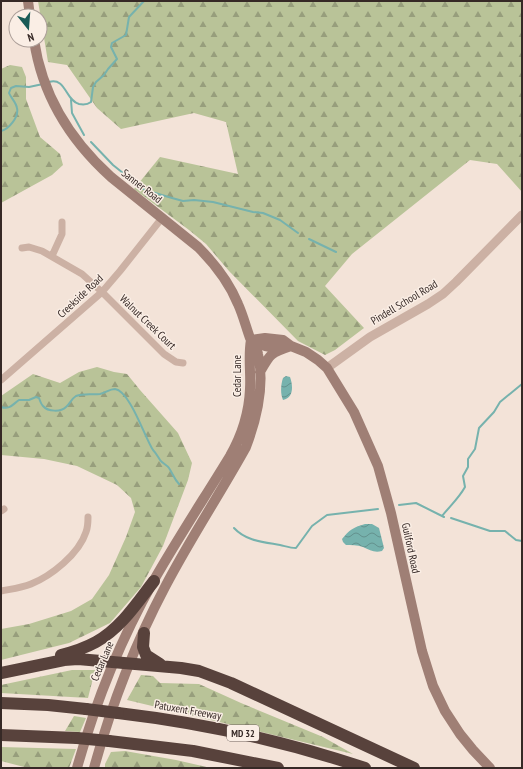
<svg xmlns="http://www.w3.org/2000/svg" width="523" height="769" font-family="'PT Sans Narrow',sans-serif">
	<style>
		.forest { fill: url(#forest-firs) }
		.water { fill: url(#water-waves) }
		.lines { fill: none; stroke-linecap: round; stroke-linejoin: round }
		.stream { stroke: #76b2ad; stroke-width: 2 }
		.minor { stroke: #ccb1a4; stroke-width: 7 }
		.tertiary { stroke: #ccb1a4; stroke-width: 9 }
		.secondary { stroke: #9f7f75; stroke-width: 10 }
		.motorway { stroke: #58423c; stroke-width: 12 }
		.motorway-bridge { stroke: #58423c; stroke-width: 12 }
		.labels { text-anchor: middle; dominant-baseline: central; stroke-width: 3; stroke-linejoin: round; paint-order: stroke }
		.shield { fill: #faeee5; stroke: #71645f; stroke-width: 1 }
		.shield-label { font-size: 10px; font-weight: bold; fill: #362926 }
		.street-label { font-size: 11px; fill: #362926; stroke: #faeee5 }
	</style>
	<defs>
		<pattern id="forest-firs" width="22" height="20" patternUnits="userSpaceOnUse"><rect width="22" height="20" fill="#b9c398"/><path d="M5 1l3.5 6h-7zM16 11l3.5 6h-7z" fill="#979e7c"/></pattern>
		<pattern id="water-waves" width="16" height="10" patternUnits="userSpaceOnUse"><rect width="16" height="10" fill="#76b2ad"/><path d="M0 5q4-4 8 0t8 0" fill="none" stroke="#62918d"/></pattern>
	</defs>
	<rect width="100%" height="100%" fill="#f3e3d8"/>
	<!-- forest -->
	<path class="forest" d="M38 1H522V192L497 164 470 160 352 254 325 286 364 328 335 350 325 355 298 341 229 271 206 244 189 230 134 189 160 157 238 174 226 122 194 113 121 129 97 108 67 65 48 62Z
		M10 65 22 67 26 77V99L40 137 60 154 63 165 52 175 1 203V69Z
		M97 367 114 372 127 374 140 390 178 433 192 463 188 480 163 546 141 587 110 623 69 643 1 660V629L29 624 71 611 92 599 109 575 126 537 135 512 131 498 117 485 77 466 44 459 1 455V396L33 374 60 383 79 372Z
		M72 670H95L88 698 1 693V685Z
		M141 675 153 676 160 683 199 684 241 703 323 737 353 754 127 700Z
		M74 716 86 718 80 732 65 731Z
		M1 747 76 749 69 768H28L1 761Z
		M125 751 176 760 211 768H105V764L111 752Z"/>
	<!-- water -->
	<path class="water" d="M286 376 290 377C293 385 294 398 283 400 280 393 281 384 283 378Z
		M365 524H372L379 528 384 548 382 551C374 553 370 550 363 547 357 545 351 545 346 545L343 542 342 539C349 530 354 527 365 524Z"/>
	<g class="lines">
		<!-- stream -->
		<path class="stream" d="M49 82C66 77 65 100 79 104 84 105 87 105 91 102L93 87 96 82 104 75 108 69 117 59 111 47 112 43 126 35 129 17 144 1
			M71 100 72 113 84 135
			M1 131C9 129 19 117 17 108 16 102 11 98 9 93L11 88 16 86 29 87 43 84
			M91 142 113 165 128 177
			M136 183 145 190 172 198 183 201 194 200 213 202 253 212 263 213 280 220 298 233
			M309 239 336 252
			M1 407C10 410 13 404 19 400H29L36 397 39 398C40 401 41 404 43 406 48 412 61 412 66 407 70 404 71 399 76 396 84 393 92 395 100 394 106 393 109 389 115 389 130 391 145 438 153 450 156 453 158 457 160 460 162 463 167 465 169 468 173 474 174 479 179 484
			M399 505 416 503 444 517
			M442 516C450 506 459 498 465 487L463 476 468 467V459L475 449 479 428 494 412 500 402 522 384
			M451 518 490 531H505L516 540 522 541
			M234 528C246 541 263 542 280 545 285 546 290 548 296 548L312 526 327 515 378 509"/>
		<!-- minor -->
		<path class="minor" d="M22 248 29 247 42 251 82 274 102 292 164 354 176 362 183 363
			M52 256 62 234V222
			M1 380 102 292 120 271 162 218
			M1 511 4 509
			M1 591C11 589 21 588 31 584 51 576 79 554 86 532 88 527 88 522 88 517"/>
		<!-- tertiary -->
		<path class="tertiary" d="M327 368 370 337 428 304 443 294 456 282 522 215"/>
		<!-- secondary -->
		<path class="secondary" d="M28 1 30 16
			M34 40C42 95 70 140 111 177L198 247C214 263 229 282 238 304 243 315 246 327 250 338 253 344 257 349 258 354 265 385 257 418 246 447 220 494 190 539 165 587 135 644 111 706 94 768
			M251 340 265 338 283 340 291 346 306 352 318 360 327 368 354 412 378 466 391 513 422 651 433 686 445 711 460 734 473 750 490 768
			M251 340 265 346 282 349
			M260 372C270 354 270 353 291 346
			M77 768C95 703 121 639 154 580 178 538 205 497 230 456 242 435 249 413 250 389 251 372 248 356 251 340"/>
		<!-- motorway -->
		<path class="motorway" d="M144 633 143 647 146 655 160 664
			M61 655C73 652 85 648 96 642 121 628 137 603 154 581
			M1 673 64 660 78 659 181 668 199 671 231 683 414 768
			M1 703 48 705 86 709
			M118 713C203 723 285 741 365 768
			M1 735 77 738
			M109 741 193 751 278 768"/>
		<!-- motorway-bridge -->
		<path class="motorway-bridge" d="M86 709 118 713
			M77 738 109 741"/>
	</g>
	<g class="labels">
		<!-- shield labels -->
		<rect class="shield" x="227" y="725" width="32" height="16" rx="3"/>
		<g class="shield-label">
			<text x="243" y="733">MD 32</text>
		</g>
		<!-- street labels -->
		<g class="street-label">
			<text transform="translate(142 186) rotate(38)">Sanner Road</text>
			<text transform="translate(80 296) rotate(-43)">Creekside Road</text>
			<text transform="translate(404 302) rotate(-31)">Pindell School Road</text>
			<text transform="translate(148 322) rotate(44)">Walnut Creek Court</text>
			<text transform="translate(237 376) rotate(-90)">Cedar Lane</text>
			<text transform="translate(411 548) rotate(78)">Guilford Road</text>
			<text transform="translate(102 661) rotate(-67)">Cedar Lane</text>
			<text transform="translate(188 710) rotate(10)">Patuxent Freeway</text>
		</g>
	</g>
	<!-- border -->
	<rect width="523" height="769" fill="none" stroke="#362926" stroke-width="4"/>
	<!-- north arrow -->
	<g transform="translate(28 28) rotate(163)"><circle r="19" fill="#faeee5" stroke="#ac9f99"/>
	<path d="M0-3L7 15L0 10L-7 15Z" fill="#195b57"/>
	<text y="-6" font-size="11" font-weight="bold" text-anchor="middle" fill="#362926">N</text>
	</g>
</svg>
